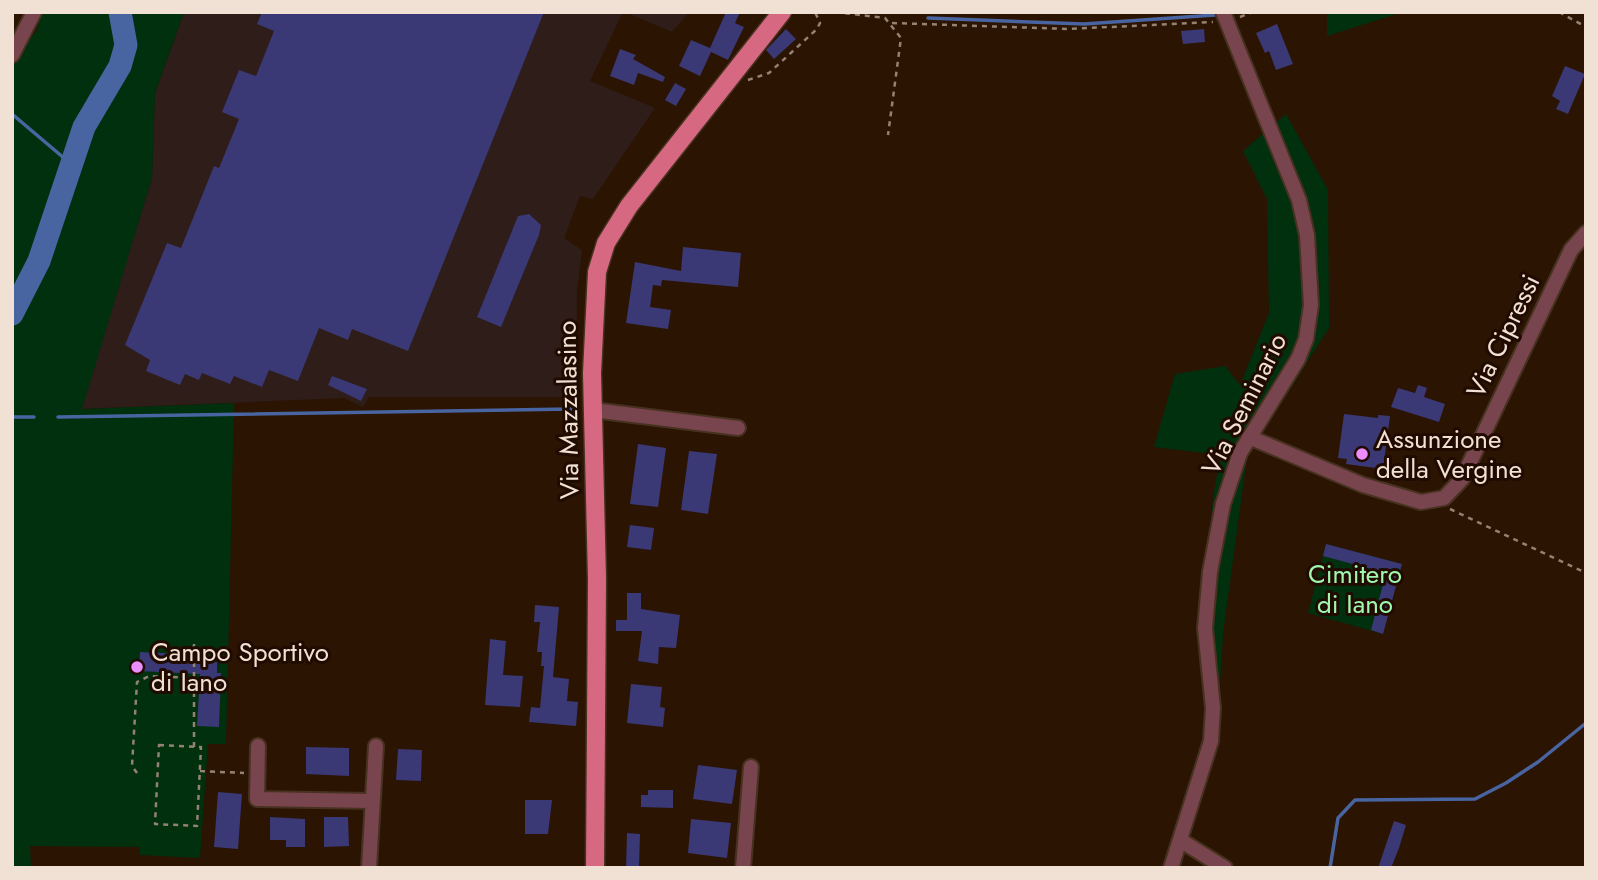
<svg xmlns="http://www.w3.org/2000/svg" width="1598" height="880" font-family="Jost,sans-serif">
	<style>
		.industrial { fill: #2f1d19 }
		.green { fill: #01300f }
		.lines { fill: none; stroke-linecap: round; stroke-linejoin: round }
		.stream { stroke: #4865a2; stroke-width: 3.5 }
		.river { stroke: #4865a2; stroke-width: 23 }
		.building { fill: #3a3875 }
		.minor-casing { stroke: #47311f; stroke-width: 18 }
		.major-casing { stroke: #47311f; stroke-width: 21 }
		.path { stroke: #968273; stroke-width: 2.5; stroke-dasharray: 5 5; stroke-linecap: butt }
		.minor { stroke: #78444e; stroke-width: 14 }
		.major { stroke: #d66981; stroke-width: 18 }
		.poi-dot { fill: #eb8dfc; stroke: #210b00; stroke-width: 2.5 }
		.labels { text-anchor: middle; dominant-baseline: central; stroke-width: 6; stroke-linejoin: round; paint-order: stroke }
		.street-label { font-size: 26px; fill: #f1e0d4; stroke: #210b00 }
		.poi-label { font-size: 26px; fill: #f1e0d4; stroke: #210b00; text-anchor: start }
		.park-label { font-size: 26px; fill: #9ff8ae; stroke: #210b00 }
	</style>
	<rect width="100%" height="100%" fill="#2b1402"/>
	<!-- industrial -->
	<path class="industrial" d="M184 12H623L590 81 655 108 593 199 580 196 564 238 582 250 577 290 576 397H369L363 407 344 398 81 409 152 178 155 94Z
		M625 12H689L672 32Z"/>
	<!-- green -->
	<path class="green" d="M42 12H184L155 93 152 178 82 409 234 403 226 744H208L200 858 140 855V847L30 846 31 868H12V63L37 30Z
		M1327 12H1403L1327 36Z
		M1286 114 1328 190 1329 328 1247 457 1223 634 1217 732C1210 641 1200 545 1221 455L1154 447 1175 374 1225 366 1240 385 1269 313 1267 199 1243 151Z
		M1326 544 1402 564 1383 634 1308 613Z"/>
	<g class="lines">
		<!-- stream -->
		<path class="stream" d="M928 18 1084 24 1215 15
			M12 114 71 164
			M12 417H34
			M58 417 571 409
			M1330 868 1338 818 1355 800 1475 799 1506 783 1538 762 1586 723"/>
		<!-- river -->
		<path class="river" d="M12 314 39 261 84 127 120 66 126 45 120 12"/>
	</g>
	<!-- building -->
	<path class="building" d="M262 12H544L408 351 352 329 348 340 319 328 298 381 269 370 262 387 234 376 230 384 202 373 199 380 185 374 180 385 146 371 150 360 125 345 167 243 181 248 214 166 219 168 239 119 222 112 239 70 256 76 274 31 257 24Z
		M726 12H740L735 23 744 27 728 60 711 52 700 76 679 66 691 40 710 48Z
		M1277 24 1293 64 1276 70 1269 51 1265 53 1256 33Z
		M786 29 796 39 774 59 766 50Z
		M1204 29 1205 42 1183 44 1181 31Z
		M620 49 636 55 633 59 665 77 663 82 638 73 634 85 610 76Z
		M1565 66 1585 74 1568 114 1556 109 1560 101 1552 96Z
		M675 83 686 89 676 106 665 100Z
		M529 214 541 225 539 235 501 327 477 317 518 216Z
		M683 247 741 253 738 287 662 280 661 286 653 285 650 307 671 310 668 329 626 323 635 262 681 271Z
		M332 376 367 389 361 401 328 385Z
		M1418 385 1427 388 1424 397 1445 404 1439 422 1391 407 1398 388 1415 393Z
		M1344 414 1378 418V415L1390 416 1383 469 1346 464 1347 459 1338 458Z
		M638 444 666 448 658 507 630 504Z
		M689 451 717 454 708 514 681 510Z
		M630 525 654 528 651 550 627 547Z
		M1326 544 1402 564 1383 634 1371 630 1386 573 1323 556Z
		M627 593H641V609L680 615 676 648 659 647 658 664 638 661 642 631H616V620H627Z
		M535 605 559 607 553 677 569 679 567 701 578 702 576 726 529 722 531 707 540 708 544 666H541L542 652H537L540 622H534Z
		M490 639 506 641 503 675 523 676 520 707 485 705Z
		M140 652 185 654V661L217 662V673H221L219 727 197 726 200 674 139 671Z
		M631 684 662 687 660 707 665 708 663 727 627 723Z
		M306 747 349 748V776L306 774Z
		M398 749 422 750 421 781 396 780Z
		M698 765 737 770 732 804 693 799Z
		M648 790H673V808L641 807V795H648Z
		M218 792 242 794 238 849 214 847Z
		M525 800H552L548 834H525Z
		M270 817 305 819V847H286V840H270Z
		M324 817H348L349 846 324 847Z
		M691 819 731 823 727 858 688 853Z
		M1394 821 1406 825 1399 848 1391 868H1378Z
		M627 833 640 834 639 868H626Z"/>
	<g class="lines">
		<!-- minor casing -->
		<g class="minor-casing">
			<path id="minor" d="M12 55 34 12
				M593 410 738 428
				M1249 437 1363 485 1421 502 1444 498 1462 479 1571 250 1586 233
				M258 746 257 799 372 801
				M1180 840 1225 868
				M369 868 376 746
				M743 868 751 767
				M1171 868 1211 741 1213 708 1205 628 1210 572 1223 504 1240 453 1298 359 1306 339 1311 305 1307 235 1299 200 1223 12"/>
		</g>
		<!-- major casing -->
		<g class="major-casing">
			<path id="major" d="M595 868 597 579 592 373 597 272 606 243 629 206 782 12"/>
		</g>
		<!-- path -->
		<path class="path" d="M835 12 885 18 901 38 888 135
			M1559 12 1586 27
			M1240 17 1253 12
			M892 23 1068 29 1213 22
			M748 80 769 73 817 29 820 23 815 12
			M1450 509 1586 573
			M159 745 201 747 197 826 155 824Z
			M194 747V644
			M200 771 244 773
			M137 773 132 766 137 682 149 676 194 678"/>
		<!-- minor -->
		<use href="#minor" class="minor"/>
		<!-- major -->
		<use href="#major" class="major"/>
	</g>
	<!-- markers -->
	<g class="poi-dot">
		<circle cx="1362" cy="454" r="7"/>
		<circle cx="137" cy="667" r="7"/>
	</g>
	<g class="labels">
		<!-- street labels -->
		<g class="street-label">
			<text transform="translate(1503 336) rotate(-64)">Via Cipressi</text>
			<text transform="translate(1244 404) rotate(-63)">Via Seminario</text>
			<text transform="translate(568 410) rotate(-91)">Via Mazzalasino</text>
		</g>
		<!-- poi labels -->
		<g class="poi-label">
			<text x="1376" y="439">Assunzione<tspan x="1376" dy="30">della Vergine</tspan></text>
			<text x="151" y="652">Campo Sportivo<tspan x="151" dy="30">di Iano</tspan></text>
		</g>
		<!-- park labels -->
		<g class="park-label">
			<text x="1355" y="574">Cimitero<tspan x="1355" dy="30">di Iano</tspan></text>
		</g>
	</g>
	<!-- border -->
	<rect width="1598" height="880" fill="none" stroke="#f1e0d4" stroke-width="28"/>
</svg>
